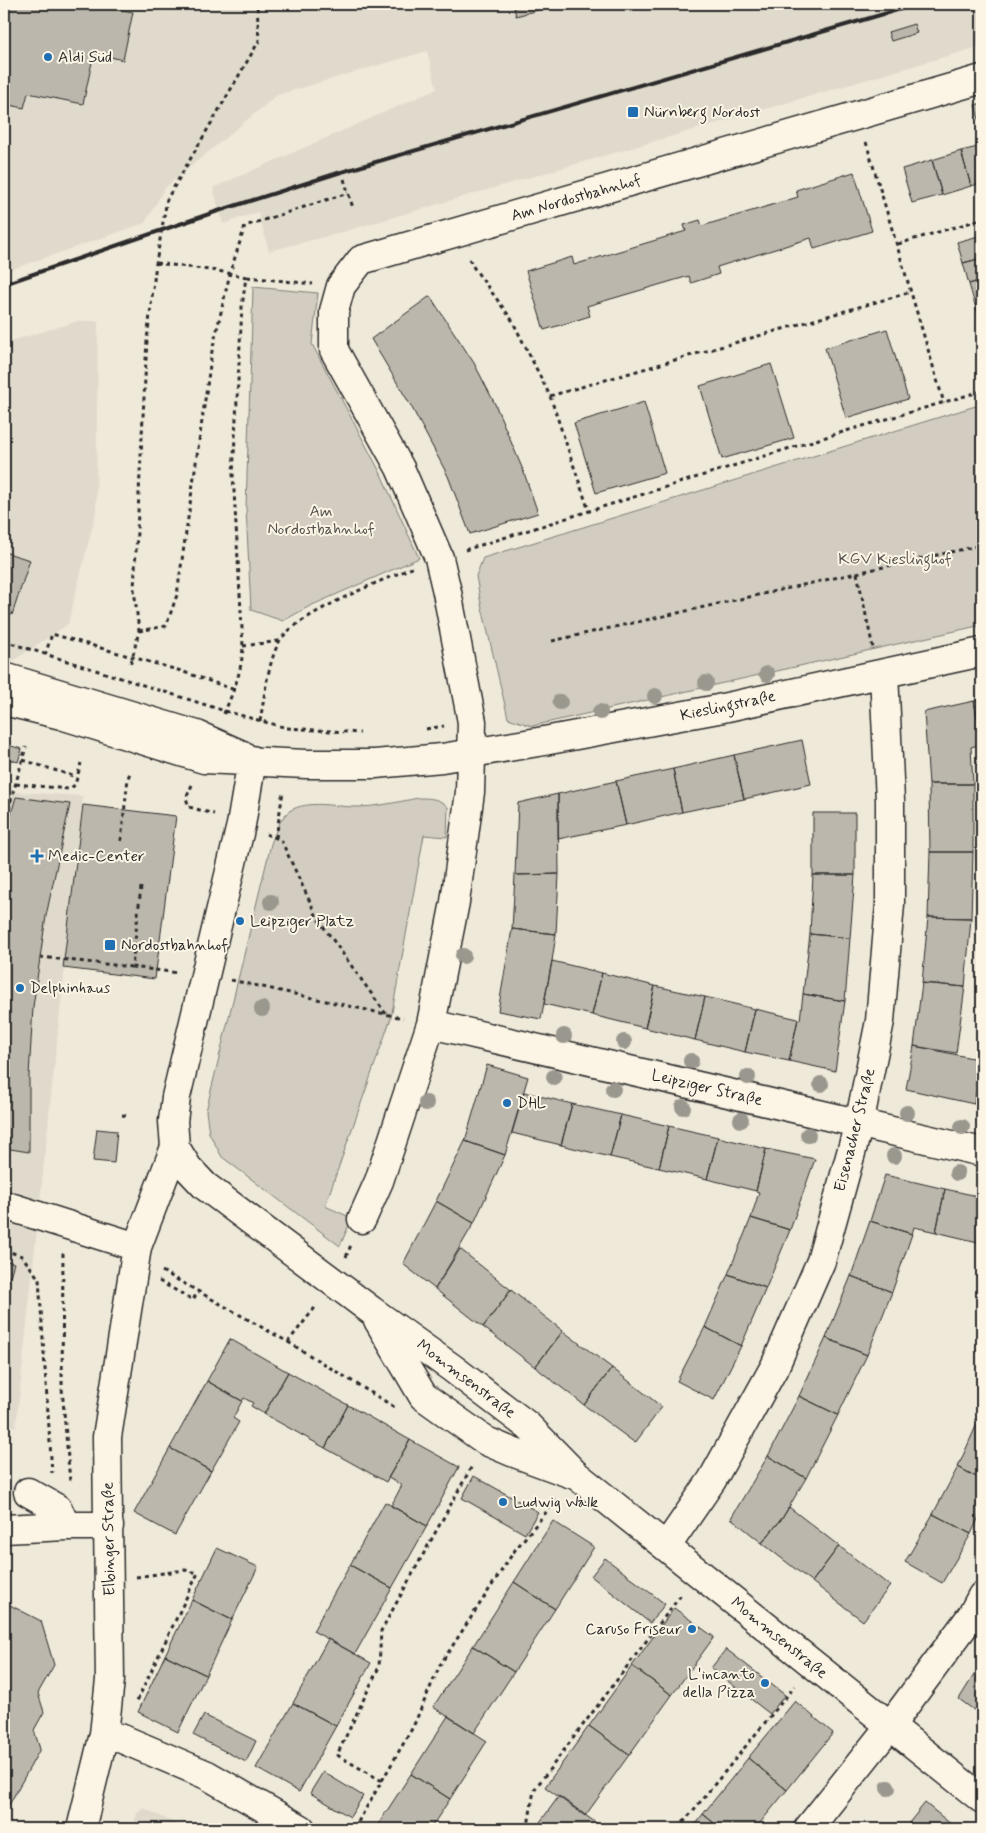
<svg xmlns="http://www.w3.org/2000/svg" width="986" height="1833" font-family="Mynerve,sans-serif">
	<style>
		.built { fill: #e0dacc }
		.green { fill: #d2cdc0; stroke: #7e7c76 }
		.building { fill: #bcb7ac; stroke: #2b2b2b }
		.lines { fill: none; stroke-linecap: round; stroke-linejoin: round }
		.minor-casing { stroke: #2b2b2b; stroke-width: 31 }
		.path { stroke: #2b2b2b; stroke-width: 3; stroke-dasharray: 4 4; stroke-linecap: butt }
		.minor { stroke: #fcf5e5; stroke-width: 28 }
		.rail { stroke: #2b2b2b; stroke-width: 4 }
		.tree { fill: #9a978e }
		.poi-dot { fill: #1f6fb2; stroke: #fcf5e5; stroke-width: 2 }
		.labels { text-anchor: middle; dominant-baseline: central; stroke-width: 4; stroke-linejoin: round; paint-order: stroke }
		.poi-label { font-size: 16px; fill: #2b2b2b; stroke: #fcf5e5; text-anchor: start }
		.street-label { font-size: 16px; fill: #2b2b2b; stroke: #fcf5e5 }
		.park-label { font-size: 16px; fill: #555450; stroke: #fcf5e5 }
	</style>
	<rect width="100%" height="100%" fill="#efe9da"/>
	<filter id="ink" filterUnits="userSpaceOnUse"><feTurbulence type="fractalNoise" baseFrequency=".02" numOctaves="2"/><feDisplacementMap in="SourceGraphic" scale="10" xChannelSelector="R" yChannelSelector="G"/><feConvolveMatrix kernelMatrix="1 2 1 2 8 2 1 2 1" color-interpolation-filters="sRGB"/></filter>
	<g filter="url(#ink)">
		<!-- built -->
		<path class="built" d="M4 4H982V46L332 235 269 251 258 212 223 224 213 188 437 89 427 51 277 95 165 188 145 223 4 272Z
			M79 321H98L96 512 68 624 4 667V343Z
			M4 791 83 796 16 1427 4 1423Z
			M144 1808 186 1829H132L137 1813Z"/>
		<!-- green -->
		<path class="green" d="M253 287 318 293 312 344 380 472 419 558 310 606 283 621 251 610 246 508Z
			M982 404V625L532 726 508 718 480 599 476 576 483 558Z
			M418 798C430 798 439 798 448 807L447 837 424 835 391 1018 325 1206 352 1218 340 1246 222 1157 209 1133 206 1111 271 844C275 833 281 814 293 809 313 800 335 807 356 807 376 807 398 802 418 798Z"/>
		<!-- building -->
		<path class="building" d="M4 4H90L133 12 123 60 94 53 83 104 28 93 24 108 4 104Z
			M513 4H560L516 16Z
			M914 24 917 33 891 41 888 32Z
			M982 103V123H980L975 105Z
			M982 146V183L971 186 961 151Z
			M961 151 971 186 942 195 932 160Z
			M932 160 942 195 912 203 902 169Z
			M854 172 872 231 814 249 811 238 717 267 719 274 691 283 689 276 587 306 590 316 544 330 526 271 572 257 574 265 580 263 686 231 684 225 700 220 702 226 798 197 796 190Z
			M982 235V258L963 263 957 242Z
			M982 258V280L969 284 963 263Z
			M982 280V303L975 305 969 284Z
			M430 296 474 363 495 404 523 470 538 513 470 534 448 476 411 406 371 339Z
			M982 303V326L975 305Z
			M887 329 908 399 846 418 825 348Z
			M771 364 794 438 722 459 700 386Z
			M644 402 665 473 596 493 574 423Z
			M4 552 30 560 12 615 4 612Z
			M982 699V740L974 701Z
			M974 701 982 744 971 747 973 784H929L924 712Z
			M802 740 811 784 744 799 734 755Z
			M4 744 22 749 18 762 4 758Z
			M734 755 744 799 682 812 673 769Z
			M673 769 682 812 626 825 616 781Z
			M616 781 626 825 558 839V794Z
			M929 784H973V852H930Z
			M558 794 559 874 515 875 518 803Z
			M16 797 70 804 46 916 33 1007 29 1076V1152L4 1148V865L11 814Z
			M83 805 176 816 155 979 63 968Z
			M813 813H855V875H813Z
			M930 852H973L971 918 928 917Z
			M559 874 556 934 512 929 515 875Z
			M813 875H855L850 938 810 934Z
			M928 917 971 918 965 987 922 983Z
			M512 929 556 934 552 961 541 1019 498 1011Z
			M810 934 850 938 845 1001 803 994Z
			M552 961 602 973 592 1015 544 1004Z
			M602 973 655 986 645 1028 592 1015Z
			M922 983 965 987 956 1053 914 1046Z
			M655 986 705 997 695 1040 645 1028Z
			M803 994 845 1001 835 1071 789 1061 798 1019 800 1020Z
			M705 997 755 1009 745 1052 695 1040Z
			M755 1009 798 1019 789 1061 745 1052Z
			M914 1046 982 1060 974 1104 906 1089Z
			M982 1063V1105L974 1104Z
			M487 1065 528 1077 505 1155 465 1141Z
			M524 1092 572 1104 561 1145 512 1133Z
			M572 1104 621 1115 610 1157 561 1145Z
			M621 1115 669 1126 659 1168 610 1157Z
			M669 1126 718 1137 707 1179 659 1168Z
			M97 1129 117 1131 114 1163 93 1161Z
			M718 1137 766 1149 756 1191 707 1179Z
			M465 1141 505 1155 474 1223 436 1201Z
			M766 1149 815 1159 790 1230 751 1218 759 1192 756 1191Z
			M885 1175 945 1189 936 1232 914 1227 912 1234 870 1221Z
			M945 1189 982 1197V1243L936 1232Z
			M436 1201 474 1223 435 1289 403 1264Z
			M751 1218 790 1230 766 1288 728 1274Z
			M870 1221 912 1234 892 1292 851 1276Z
			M460 1249 511 1290 483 1327 435 1289Z
			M4 1260 14 1263 4 1296Z
			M728 1274 766 1288 741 1346 705 1327Z
			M851 1276 892 1292 867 1355 826 1338Z
			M511 1290 563 1331 535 1367 483 1327Z
			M705 1327 741 1346 714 1400 677 1381Z
			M563 1331 612 1368 584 1405 535 1367Z
			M826 1338 867 1355 838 1415 799 1396Z
			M230 1339 288 1372 264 1414 251 1406 253 1403 244 1398 242 1401 207 1381Z
			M612 1368 662 1407 635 1443 584 1405Z
			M288 1372 348 1405 325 1448 264 1414Z
			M207 1381 242 1401 233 1418 239 1422 211 1471 170 1448Z
			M799 1396 838 1415 806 1478 768 1456Z
			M348 1405 410 1440 386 1482 325 1448Z
			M980 1417 982 1418V1480L958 1467Z
			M410 1440 459 1467 427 1526 391 1506 402 1485 388 1478Z
			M170 1448 211 1471 175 1535 134 1513Z
			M768 1456 806 1478 783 1517 762 1543 731 1518Z
			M958 1467 982 1480V1511L971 1534 933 1514Z
			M474 1476 538 1512 525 1534 462 1498Z
			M385 1502 427 1526 392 1588 350 1565Z
			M789 1507 839 1546 812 1582 762 1543 783 1517Z
			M933 1514 971 1534 942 1583 905 1562Z
			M553 1521 594 1547 555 1609 514 1582Z
			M839 1546 890 1586 863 1621 812 1582Z
			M217 1548 258 1567 232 1620 192 1600Z
			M605 1558 665 1604 650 1623 591 1576Z
			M350 1565 392 1588 355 1654 313 1631Z
			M514 1582 555 1609 514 1672 473 1646Z
			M192 1600 232 1620 206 1675 165 1655Z
			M4 1602 41 1621 54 1665 38 1693 44 1712 34 1730 40 1749 4 1814Z
			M674 1608 714 1637 672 1695 632 1666Z
			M328 1639 371 1663 336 1726 293 1703Z
			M473 1646 514 1672 474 1733 433 1707Z
			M726 1649 785 1695 770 1714 711 1668Z
			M165 1655 206 1675 178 1732 138 1712Z
			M982 1662V1716L959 1699Z
			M632 1666 672 1695 629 1755 589 1726Z
			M795 1701 833 1733 787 1790 748 1758Z
			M293 1703 336 1726 299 1792 256 1768Z
			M204 1715 256 1741 246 1762 193 1735Z
			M448 1716 487 1741 450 1799 411 1774Z
			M589 1726 629 1755 585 1816 545 1787Z
			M748 1758 787 1790 755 1829H721L703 1814Z
			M323 1772 363 1796 350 1817 310 1793Z
			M411 1774 450 1799 430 1829H375Z
			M559 1796 599 1825 596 1829H535Z
			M925 1803 957 1829H904Z
			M703 1814 721 1829H691Z"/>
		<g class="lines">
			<!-- minor casing -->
			<g class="minor-casing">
				<path id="minor" d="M4 677 197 735 242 755
					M4 701 61 715 204 759 306 764H375L442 758 544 741 718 709 982 652
					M431 1024 982 1152
					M175 1147 188 1168 205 1186 372 1311 452 1368 528 1426 576 1475 982 1799
					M4 1205 137 1247
					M362 1219 379 1181 431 1024 455 902 470 792 472 722 447 592 439 558 400 468 334 350V311L341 286 361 260 982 79
					M378 1320 423 1396 486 1441 512 1452 569 1473
					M28 1492 58 1509 66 1526
					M4 1529 66 1526H109
					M666 1547 712 1480 775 1366 821 1261 859 1124 880 1021 890 904V801L884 673
					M104 1734 120 1738 207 1775 301 1829
					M81 1829 104 1734 110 1680 107 1437 137 1247 175 1147 173 1121 176 1097 241 825 252 760
					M808 1829 890 1726 972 1615 982 1596"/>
			</g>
			<!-- path -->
			<path class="path" d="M866 142 944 403
				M344 179 353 208
				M898 244 982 219
				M469 259 474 268 512 320 550 396 589 511
				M156 263 218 271 246 277 242 307 233 474 243 646C242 672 233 692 223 716
				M247 277 313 284
				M550 396 911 292
				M465 550 819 439 982 391
				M857 573 873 648
				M139 631 166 626 177 595 212 351 230 273 245 226 348 193
				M4 641 225 711 287 728 360 733
				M552 641 982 545
				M243 646 279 641
				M45 655 52 634 181 671 235 690
				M131 663 139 631 134 589 147 340 156 263 167 199 259 41 257 4
				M260 721C265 695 267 666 279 642 293 616 382 580 412 568
				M426 729 444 726
				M23 760 73 776
				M16 784 69 789 75 785 81 763
				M192 785 186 798 189 807 214 814
				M4 825 26 747
				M266 834 281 840 318 919 386 1014
				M276 838 283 791
				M121 841 128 778 131 770
				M141 887 132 967 178 973
				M40 957 132 967
				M231 980 403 1018
				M122 1115 129 1116
				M4 1250 22 1256 39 1279 52 1473
				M63 1253 62 1388 70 1482
				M346 1257 351 1245
				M162 1271 288 1342 317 1305
				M159 1281 193 1300 198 1291
				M288 1342 396 1408
				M136 1577 185 1570 198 1573 137 1701
				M382 1781 337 1755 379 1667 381 1631 472 1466
				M354 1829 413 1727 440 1665 515 1550 557 1499
				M526 1829 528 1826 534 1790 681 1595
				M678 1829 795 1686"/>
			<!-- minor -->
			<use href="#minor" class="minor"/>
			<!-- rail -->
			<path class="rail" d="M4 284 215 212 338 173 918 4"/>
		</g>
		<!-- trees -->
		<g class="tree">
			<circle cx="767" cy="674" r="8"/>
			<circle cx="706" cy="683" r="8"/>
			<circle cx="655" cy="696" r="8"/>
			<circle cx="560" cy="702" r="8"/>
			<circle cx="600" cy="712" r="8"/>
			<circle cx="271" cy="902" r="8"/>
			<circle cx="463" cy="956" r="8"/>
			<circle cx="262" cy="1009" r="8"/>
			<circle cx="564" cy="1036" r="8"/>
			<circle cx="624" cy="1042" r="8"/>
			<circle cx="691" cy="1061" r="8"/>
			<circle cx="554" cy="1077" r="8"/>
			<circle cx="748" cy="1077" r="8"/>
			<circle cx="821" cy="1084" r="8"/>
			<circle cx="613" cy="1089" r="8"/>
			<circle cx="426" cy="1103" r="8"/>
			<circle cx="683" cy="1107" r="8"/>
			<circle cx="907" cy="1113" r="8"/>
			<circle cx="741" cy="1120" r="8"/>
			<circle cx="962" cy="1127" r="8"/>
			<circle cx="808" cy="1135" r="8"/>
			<circle cx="894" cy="1156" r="8"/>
			<circle cx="957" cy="1173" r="8"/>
			<circle cx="888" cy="1788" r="8"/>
		</g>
	</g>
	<!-- markers -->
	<g class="poi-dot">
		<circle cx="48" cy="57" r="5"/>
		<rect x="627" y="106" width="12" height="12" rx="2.5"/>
		<path d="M34.5 848.5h5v5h5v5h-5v5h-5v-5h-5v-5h5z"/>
		<circle cx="240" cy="921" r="5"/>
		<rect x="104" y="939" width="12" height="12" rx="2.5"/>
		<circle cx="20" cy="988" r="5"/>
		<circle cx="507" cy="1103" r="5"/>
		<circle cx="503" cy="1502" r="5"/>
		<circle cx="692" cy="1629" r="5"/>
		<circle cx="765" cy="1683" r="5"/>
	</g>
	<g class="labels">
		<!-- poi labels -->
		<g class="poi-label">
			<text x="58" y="57">Aldi Süd</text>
			<text x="644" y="112">Nürnberg Nordost</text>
			<text x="48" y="856">Medic-Center</text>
			<text x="250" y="921">Leipziger Platz</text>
			<text x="121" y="945">Nordostbahnhof</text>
			<text x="30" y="988">Delphinhaus</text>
			<text x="517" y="1103">DHL</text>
			<text x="513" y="1502">Ludwig Walk</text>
			<text x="682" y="1629" text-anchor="end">Caruso Friseur</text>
			<text x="755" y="1674" text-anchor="end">L'incanto<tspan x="755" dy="18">della Pizza</tspan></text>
		</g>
		<!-- street labels -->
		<g class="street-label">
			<text transform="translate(576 198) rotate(-16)">Am Nordostbahnhof</text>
			<text transform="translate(728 706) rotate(-12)">Kieslingstraße</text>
			<text transform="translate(707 1088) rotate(13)">Leipziger Straße</text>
			<text transform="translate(855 1130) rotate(-76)">Eisenacher Straße</text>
			<text transform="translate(466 1379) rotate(37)">Mommsenstraße</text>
			<text transform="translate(109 1539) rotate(-91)">Elbinger Straße</text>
			<text transform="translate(779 1638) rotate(39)">Mommsenstraße</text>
		</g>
		<!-- park labels -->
		<g class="park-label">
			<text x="321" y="511">Am<tspan x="321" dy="18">Nordostbahnhof</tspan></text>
			<text x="895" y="559">KGV Kieslinghof</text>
		</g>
	</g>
	<!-- margin -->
	<rect width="986" height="1833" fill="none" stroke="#fcf5e5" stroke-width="20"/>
	<rect x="10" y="10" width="966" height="1813" fill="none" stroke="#2b2b2b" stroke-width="2" filter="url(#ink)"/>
</svg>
